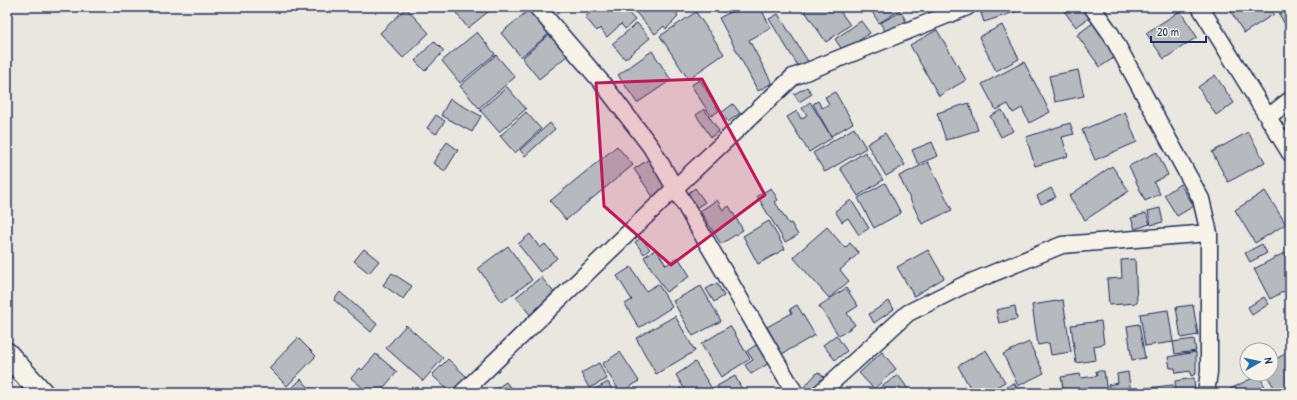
<svg xmlns="http://www.w3.org/2000/svg" width="1297" height="400" font-family="'Patrick Hand',sans-serif">
	<style>
		.building { fill: #b6babf; stroke: #1b2f5e }
		.lines { fill: none; stroke-linecap: round; stroke-linejoin: round }
		.street-casing { stroke: #1b2f5e; stroke-width: 19 }
		.secondary-casing { stroke: #1b2f5e; stroke-width: 25 }
		.street { stroke: #f7f3e8; stroke-width: 16 }
		.secondary { stroke: #f7f3e8; stroke-width: 22 }
		.marked { fill: #c2185b; fill-opacity: 0.2; stroke: #c2185b; stroke-width: 3; stroke-linejoin: round }
	</style>
	<rect width="100%" height="100%" fill="#eae7e0"/>
	<filter id="ink" filterUnits="userSpaceOnUse"><feTurbulence type="fractalNoise" baseFrequency=".025" numOctaves="2"/><feDisplacementMap in="SourceGraphic" scale="8" xChannelSelector="R" yChannelSelector="G"/><feConvolveMatrix kernelMatrix="1 2 1 2 8 2 1 2 1" color-interpolation-filters="sRGB"/></filter>
	<g filter="url(#ink)">
		<!-- building -->
		<path class="building" d="M453 7H494L468 28 452 8Z
			M597 7 602 13 609 7H623L635 20 625 29 621 24 607 37 600 28 597 31 585 17Z
			M631 7H684L676 15 678 17 666 29 664 26 655 34Z
			M719 7H731L723 12Z
			M740 7H760L771 28 749 40 772 83 758 91 719 18Z
			M802 7H837L850 25 826 42Z
			M841 7H849L844 11Z
			M869 7H905L879 23Z
			M929 7H946L932 13Z
			M1000 7H1020L1021 10 984 22 981 13Z
			M1061 7H1085L1092 16 1076 27Z
			M1228 7H1270L1274 14 1244 33Z
			M406 8 429 33 403 58 380 33Z
			M1290 8V33L1279 14Z
			M530 9 550 33 521 57 501 33Z
			M1180 11 1197 37 1164 59 1146 33Z
			M696 12 724 54 688 79 660 36Z
			M901 12 906 21 886 32 880 23Z
			M778 14 809 63 800 69 769 19Z
			M861 21 870 33 843 51 835 39Z
			M1094 22 1118 55 1100 67 1077 35Z
			M637 23 650 38 625 59 612 44Z
			M1002 25 1019 59 996 71 979 37Z
			M937 30 966 80 939 96 910 45Z
			M477 32 495 54 460 83 442 61Z
			M550 34 568 55 539 79 522 58Z
			M434 41 444 51 425 71 415 61Z
			M652 51 671 80 637 103 618 75Z
			M496 55 515 77 479 108 460 86Z
			M1024 62 1050 112 1029 123 1022 108 1013 113 1008 104 996 110 982 84Z
			M1078 70 1084 96 1055 102 1049 76Z
			M1215 75 1234 103 1216 115 1198 87Z
			M700 80 719 111 711 116 691 85Z
			M507 87 526 109 499 132 480 110Z
			M807 87 812 94 799 102 794 94Z
			M835 92 853 123 831 136 813 104 818 101 822 108 829 104 825 97Z
			M450 99 481 116 472 132 441 115Z
			M810 102 832 138 809 152 787 117 797 111 801 119 807 115 802 108Z
			M969 103 978 130 946 140 937 113Z
			M733 104 740 113 728 122 721 113Z
			M1290 106V124L1282 110Z
			M704 109 719 131 711 137 696 115Z
			M1002 110 1013 131 1001 137 990 116Z
			M526 112 541 129 515 153 500 136Z
			M1125 112 1137 142 1095 160 1082 130Z
			M436 115 445 121 436 134 427 128Z
			M550 123 555 129 525 156 520 150Z
			M1070 123 1074 134 1062 137 1068 156 1035 166 1026 137Z
			M854 128 866 148 825 172 813 153Z
			M1248 132 1265 162 1228 182 1212 152Z
			M885 133 905 165 886 176 867 144Z
			M447 142 458 150 445 171 433 163Z
			M932 142 938 156 918 164 912 150Z
			M617 146 633 165 566 220 550 201Z
			M865 152 883 180 858 196 840 168Z
			M1157 152 1168 175 1154 182 1160 194 1145 201 1129 166Z
			M651 158 669 186 653 197 634 169Z
			M928 162 952 210 922 224 899 176Z
			M1112 166 1129 191 1085 220 1069 196Z
			M885 183 901 213 874 228 858 198Z
			M1180 184 1194 206 1177 216 1164 195Z
			M695 188 705 202 696 208 687 194Z
			M771 188 778 200 775 202 789 224 791 223 798 235 785 242 757 196Z
			M1051 188 1056 197 1041 204 1037 196Z
			M1265 191 1286 224 1255 243 1235 210Z
			M717 200 723 210 729 206 743 230 721 244 700 211Z
			M851 200 869 228 859 235 848 218 842 222 835 211Z
			M1160 208 1163 222 1151 225 1148 211Z
			M1146 213 1150 224 1135 229 1131 218Z
			M769 221 785 249 758 264 743 236Z
			M827 227 845 248 850 243 859 253 840 270 849 281 829 298 793 257Z
			M530 234 540 248 545 244 557 258 540 272 518 244Z
			M641 238 650 249 644 254 635 242Z
			M1262 244 1267 253 1250 262 1245 253Z
			M508 246 532 280 502 302 478 268Z
			M364 249 379 261 369 273 354 261Z
			M656 249 666 265 678 257 690 276 666 292 644 257Z
			M928 250 944 278 914 296 897 267Z
			M1284 253 1290 265V288L1270 299 1254 269Z
			M1135 259 1137 303 1109 305 1107 279 1122 278 1121 260Z
			M631 267 646 291 658 284 672 307 639 328 625 304 632 300 617 276Z
			M392 273 412 286 403 299 383 285Z
			M541 277 557 296 531 316 516 297Z
			M717 283 724 296 714 302 706 289Z
			M701 286 721 321 693 336 673 301Z
			M846 288 858 306 847 313 855 325 839 336 819 306Z
			M340 292 377 324 371 332 334 300Z
			M1264 297 1269 304 1252 315 1248 307Z
			M1063 300 1071 352 1051 355 1049 343 1038 345 1032 305Z
			M889 301 894 309 874 323 869 314Z
			M797 305 815 335 782 354 767 327 792 313 790 309Z
			M1193 305 1198 335 1181 338 1176 307Z
			M1015 306 1017 319 999 323 996 310Z
			M1168 310 1173 342 1145 346 1140 314Z
			M675 316 695 351 656 374 636 338Z
			M1101 321 1104 344 1094 346 1096 360 1076 363 1071 325Z
			M1139 324 1145 358 1132 360 1127 326Z
			M406 325 443 358 423 381 386 348Z
			M730 326 750 359 721 377 701 344Z
			M836 335 847 351 835 360 823 345Z
			M298 338 316 356 287 386 269 368Z
			M1194 339 1196 351 1175 354 1173 342Z
			M1029 342 1044 373 1018 386 1003 354Z
			M759 343 771 362 751 374 745 365 753 360 747 351Z
			M986 350 1005 382 986 393H973L958 366Z
			M1290 351V385L1277 392 1266 374H1271V362Z
			M620 352 639 381 621 393 602 364Z
			M882 352 896 369 874 389 859 373Z
			M1196 352V374L1191 376 1190 371 1176 373 1175 368H1170L1168 357Z
			M376 354 397 372 379 393H369L351 378 360 368 362 370Z
			M448 359 467 377 451 393 432 375Z
			M695 362 713 390 709 393H687L676 375Z
			M599 363 607 379 589 388 581 373Z
			M1096 371H1104L1107 393H1064L1061 377 1080 374 1081 378 1097 376Z
			M818 372 824 377 810 393H805L801 390Z
			M1128 372 1131 393H1109L1108 385 1118 383 1117 374Z
			M898 375 911 393H879L877 390Z
			M1259 375 1266 389 1272 387 1275 393H1232L1230 389Z
			M735 376 744 393H721L717 386Z
			M1194 378 1195 393H1176L1175 381Z
			M301 379 314 393H287Z
			M506 382 514 393H490Z
			M608 382 614 393H588Z
			M1014 383 1018 390 1012 393H1002L1000 390Z
			M1173 385 1174 393H1138L1137 389Z
			M681 388 684 393H673Z
			M1030 389 1033 393H1023Z"/>
		<g class="lines">
			<!-- street casing -->
			<g class="street-casing">
				<path id="street" d="M537 7 603 84 651 147 795 393
					M1092 7 1111 34 1201 199 1209 233V372L1206 393
					M1200 7 1290 153
					M1268 117 1290 100
					M462 393 674 189 793 77 967 7
					M820 393 908 313 964 285 1062 245 1209 233"/>
			</g>
			<!-- secondary casing -->
			<g class="secondary-casing">
				<path id="secondary" d="M7 354 42 393"/>
			</g>
			<!-- street -->
			<use href="#street" class="street"/>
			<!-- secondary -->
			<use href="#secondary" class="secondary"/>
		</g>
	</g>
	<!-- marked area -->
	<path class="marked" d="M702 79 765 195 671 265 604 206 596 83Z"/>
	<!-- margin -->
	<rect width="1297" height="400" fill="none" stroke="#f7f3e8" stroke-width="24"/>
	<rect x="12" y="12" width="1273" height="376" fill="none" stroke="#1b2f5e" stroke-width="1.5" filter="url(#ink)"/>
	<!-- north arrow -->
	<g transform="translate(1259 362) rotate(81)"><circle r="19" fill="#f7f3e8" stroke="#9fa5b1"/>
	<path d="M0-3L7 15L0 10L-7 15Z" fill="#1f6fb2"/>
	<text y="-6" font-size="11" font-weight="bold" text-anchor="middle" fill="#1b2f5e">N</text>
	</g>
	<!-- scale -->
	<path d="M1151 36v6h55v-6" fill="none" stroke="#1b2f5e" stroke-width="2"/>
	<text x="1157" y="36" font-size="12" fill="#1b2f5e" stroke="#f7f3e8" stroke-width="3" paint-order="stroke">20 m</text>
</svg>
